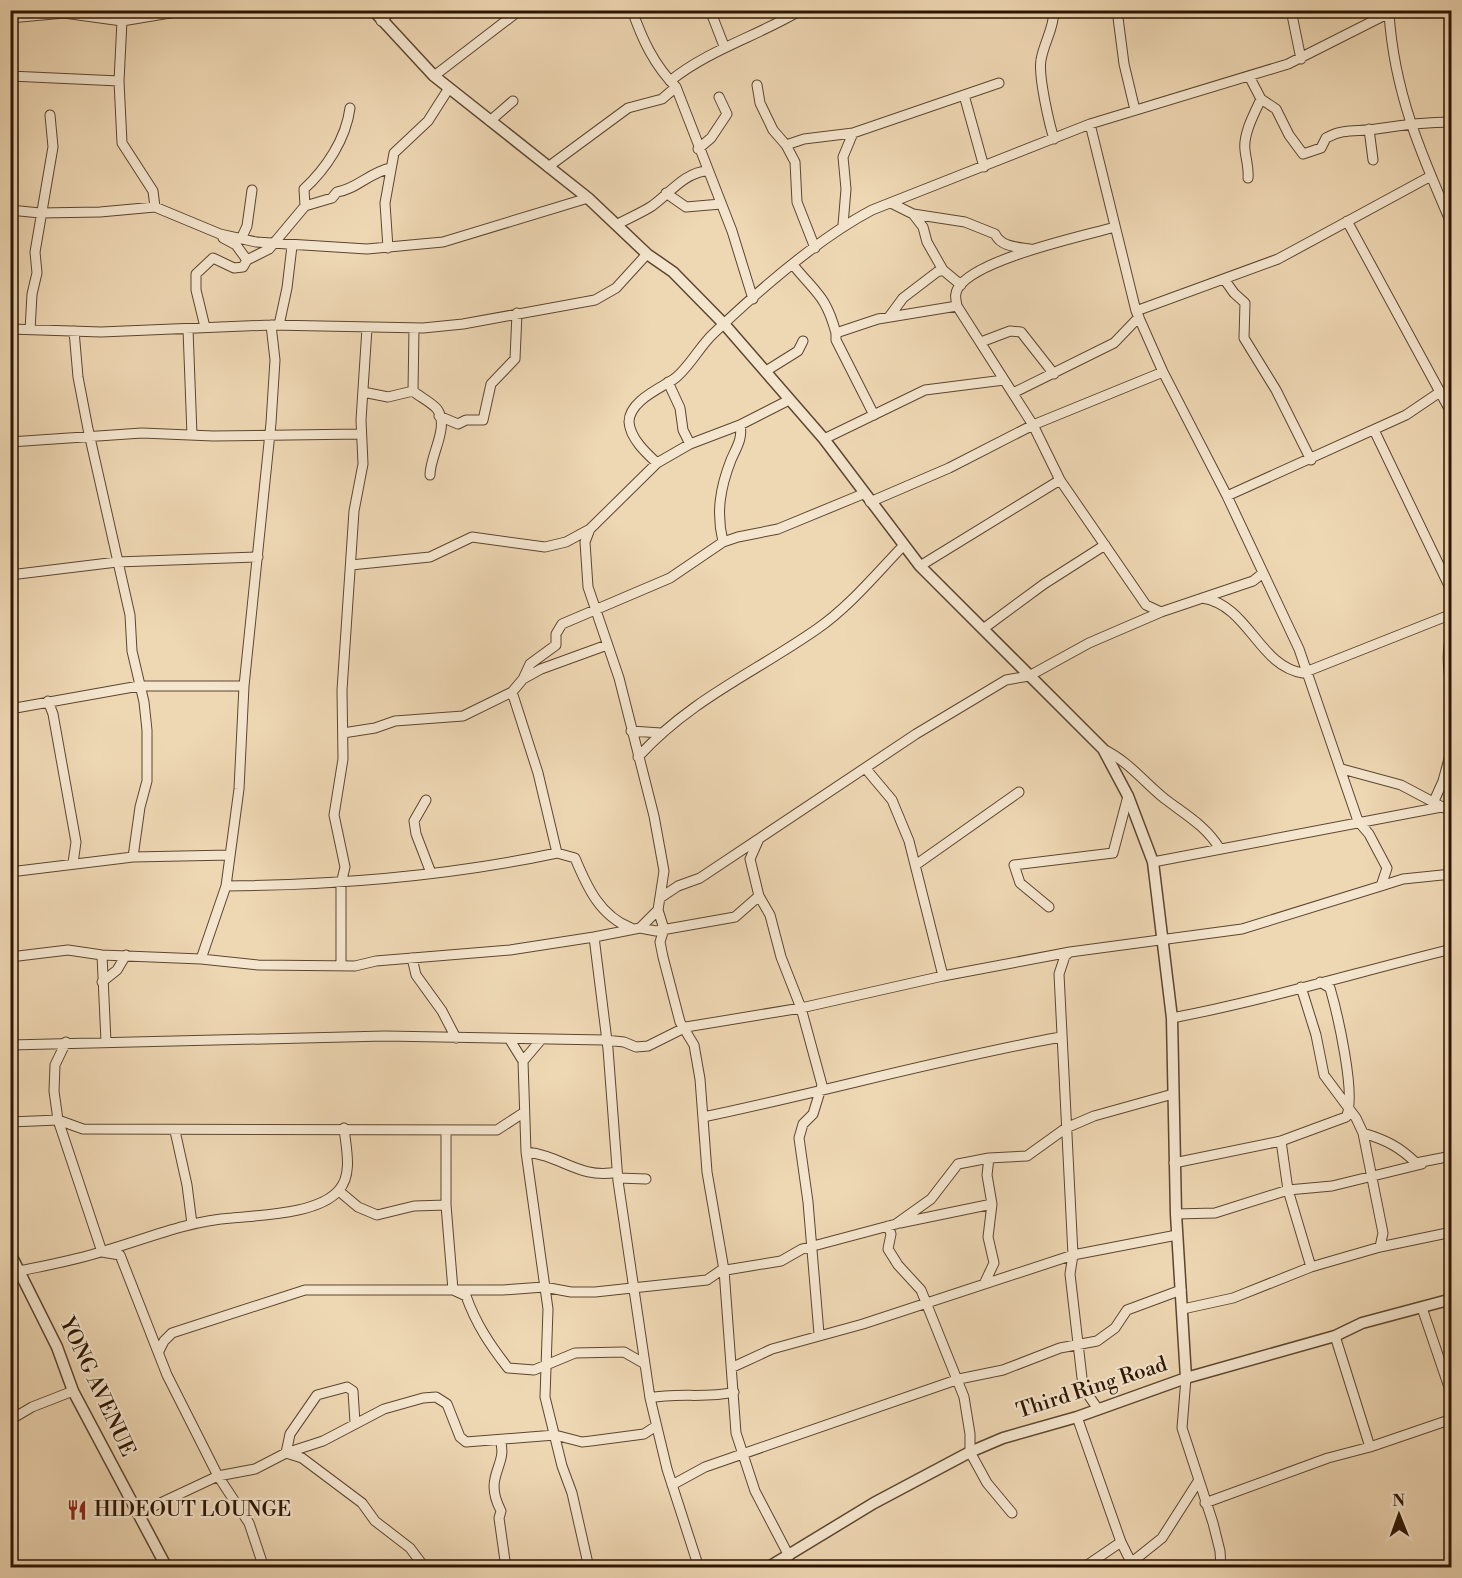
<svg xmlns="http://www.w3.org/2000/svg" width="1462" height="1578" font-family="'Libre Bodoni',serif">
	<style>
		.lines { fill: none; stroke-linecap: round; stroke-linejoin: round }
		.minor-casing { stroke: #5c462f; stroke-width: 11 }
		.tertiary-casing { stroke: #5c462f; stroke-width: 13 }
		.minor { stroke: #f4e5ce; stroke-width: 9 }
		.tertiary { stroke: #f4e5ce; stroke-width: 10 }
		.labels { text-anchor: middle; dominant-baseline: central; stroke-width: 4.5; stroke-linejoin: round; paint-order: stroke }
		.street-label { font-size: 21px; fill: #2c1503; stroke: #f4e5ce }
		.poi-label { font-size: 21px; fill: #2c1503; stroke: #f4e5ce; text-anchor: start }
	</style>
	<rect width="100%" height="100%" fill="#eed7b3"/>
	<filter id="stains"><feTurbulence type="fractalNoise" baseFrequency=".00333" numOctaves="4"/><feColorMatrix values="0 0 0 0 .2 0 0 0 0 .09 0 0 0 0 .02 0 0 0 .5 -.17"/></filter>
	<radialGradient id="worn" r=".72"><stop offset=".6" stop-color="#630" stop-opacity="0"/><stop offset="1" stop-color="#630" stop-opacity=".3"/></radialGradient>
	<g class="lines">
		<!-- minor casing -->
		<g class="minor-casing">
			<path id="minor" d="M632 10C642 39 654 65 676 87L732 231 753 299
				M710 10 724 46
				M1054 10C1054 29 1044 42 1041 60 1038 75 1049 123 1054 139
				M1117 10 1124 64 1135 110
				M1291 10 1301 59
				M1389 13C1394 92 1421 154 1452 225
				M10 18 64 13 122 21 188 10
				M381 21 392 10
				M10 76 119 81 122 21
				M434 76 520 10
				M1249 76 1261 99 1276 109 1289 135 1303 154 1321 148 1326 138C1343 128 1358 132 1376 129 1401 125 1426 122 1452 122
				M119 81 122 143 153 191 155 207
				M670 81C710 49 758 36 801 10
				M757 85 760 103 773 130 786 145 795 162 797 202 815 248
				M964 95 984 167
				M490 121 513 101
				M1090 124 1136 311 1163 372 1227 496 1299 649 1358 821 1369 834 1387 868 1381 886 1242 929 1070 952 1065 956 1059 974 1073 1255 1070 1274 1082 1378 1086 1392 1098 1409
				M1369 129 1373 160
				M786 145 804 139 853 133 999 83
				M698 149 711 138 727 114 719 97
				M548 167 628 108 662 99 676 87
				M1248 178C1249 168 1246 160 1245 150 1243 134 1254 114 1261 99
				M666 193 686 207 721 204
				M891 203 913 214 923 227 927 242 943 270 961 285
				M305 206 304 189C326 169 346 139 350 108
				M10 210 40 213 100 212 155 207 220 234 256 242 367 249 443 242 588 198
				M913 214 965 222 995 234C1001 247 1017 247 1030 249
				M1347 221 1452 414
				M618 224C629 218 641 213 652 206 669 194 685 172 707 171
				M843 225 846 189 843 157 853 133
				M1115 227C1080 237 976 259 958 288 954 295 956 299 957 306L1033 425 1060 480 1146 605 1161 612
				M223 238 236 245 247 260
				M241 239 247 226 252 190
				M388 248 385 203 394 153 428 121 449 88
				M794 266C816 293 826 296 836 333
				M1224 279 1234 293 1245 303 1244 338 1276 390 1311 460
				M1136 311 1278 259 1431 176
				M889 317 903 298 937 272 943 270
				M279 325 287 288 292 246
				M205 327 196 290V274L213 258 234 268 243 267 247 260 269 249 305 206 332 198 337 192C357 189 370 172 391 168
				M10 329 101 332 271 325 423 328 463 324 595 300 616 288 647 254
				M188 329 192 435
				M30 330 32 294 37 273 35 252 53 147 50 115
				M74 331 78 377 88 429 130 615 132 651 144 702 147 730V781L140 807 133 857
				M981 342 1010 331 1021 332 1054 374
				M766 371 798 351 803 341
				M668 382 680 408 683 430 690 444
				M413 391C420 397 431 402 437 409 450 427 430 455 430 475
				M363 392 388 397 413 391 414 328
				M1013 393 1114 343 1139 317
				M874 415 836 340V333L878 319 957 306
				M439 416 458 424 466 420H483L491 384 515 359 517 313
				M1374 430 1452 592
				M824 439 925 390 1004 380
				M10 442 142 433 213 436 361 434
				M657 463C646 453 630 438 629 422 629 401 661 388 674 379 688 369 700 346 713 334 757 292 819 238 872 210L1090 124 1288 64 1395 10
				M1227 496 1406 415 1440 392
				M870 502 949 468 1033 425 1163 372
				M723 542C716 513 720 488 731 460 736 448 743 439 740 425
				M351 565 430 557 472 537 545 547 566 542 590 529 657 463 690 444 740 425 789 400
				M920 566 1060 480
				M10 575 117 562 258 557
				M1202 598C1249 605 1258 666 1303 673L1452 614
				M983 629 1044 584 1105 545
				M1452 632C1444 660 1451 676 1452 703
				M523 679 530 664 556 645V634L562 624 670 578 723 542 738 537 778 529 863 494
				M48 701 53 714 76 842 73 863
				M10 709 139 686H244
				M631 731 661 733
				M343 733 375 728 395 721 463 716 512 692 523 679 541 669 607 645
				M1103 749C1128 761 1144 782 1165 799 1186 815 1206 826 1220 849
				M638 757C691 699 754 673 817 629 849 607 876 574 903 546
				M866 769 892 800 909 841 943 976
				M1342 769 1401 785 1452 812
				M426 800 414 821 416 834 431 873
				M1434 801 1443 781 1452 748
				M758 841 750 859 759 896 770 915 781 957 801 1008 822 1085 813 1114 803 1124 799 1138 808 1202 819 1334
				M557 853 575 858C587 887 600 916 631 928
				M1153 862 1452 805
				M917 864 1019 792
				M10 872 133 857 230 855
				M226 886C336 885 449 876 557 853L538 773 512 692
				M1381 886 1403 879 1452 874
				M660 898 678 886 700 878 916 734 1006 680 1029 676 1089 643 1161 612 1253 581 1263 573
				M1049 907 1020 883 1014 865 1113 853 1128 796
				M658 910 664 929 660 942 663 957 680 1022 694 1045 700 1079 707 1172 724 1270 736 1433 755 1491 789 1556
				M640 928 656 931 735 917 759 896
				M594 937 608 1049 618 1181 650 1398 667 1469 699 1568
				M102 955 106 1042
				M10 957 68 950 102 955 201 959 258 965 355 966 376 961 510 950 594 937 640 928 658 910 664 871 654 816 619 678 588 587 585 542 590 529
				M412 958 416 975 442 1011 456 1038
				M201 959 226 886 239 789 244 686 271 423 275 360 271 325
				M341 965V884L345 867 334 815 343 759 342 690 354 511 363 464 361 420 367 328
				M102 982 117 970 126 955
				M1301 987 1316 1035 1324 1075 1356 1118 1363 1133C1386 1140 1400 1147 1416 1163L1452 1156
				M1172 1018C1266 1000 1358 972 1452 949
				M510 1040 523 1061 526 1152 548 1309 545 1397 562 1466 572 1493 589 1568
				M66 1042 55 1065 54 1091 58 1120 102 1252 120 1255 167 1375 218 1476 249 1523 264 1568
				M10 1045 385 1036 605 1040 624 1042 636 1047 648 1046 686 1027 801 1008 943 976 1070 952
				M523 1061 540 1041
				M703 1117C823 1092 940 1059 1061 1037
				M10 1122 58 1120 83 1129 497 1130 523 1113
				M446 1130V1205L453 1290 466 1296C476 1324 490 1345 508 1368L534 1370 575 1353 624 1352 645 1364
				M175 1131 187 1185 192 1224
				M1363 1133 1383 1233 1380 1247
				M1281 1141 1346 1117C1357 1097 1337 1012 1330 988L1320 982
				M526 1152C561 1155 580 1180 617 1172
				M1174 1163 1281 1141 1288 1190 1311 1267
				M618 1178 646 1179
				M339 1191 358 1207 377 1215 414 1206 446 1205
				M1176 1214 1215 1213 1288 1190 1332 1186 1422 1164
				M900 1223 992 1204
				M888 1226 891 1234 888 1249 898 1265 921 1290 964 1397 970 1434V1452L987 1483 1012 1513
				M20 1271C48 1265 76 1260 104 1251 146 1239 187 1221 232 1218 261 1215 319 1214 339 1190 353 1174 346 1148 344 1128
				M985 1282 994 1263 988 1237 992 1204 987 1175 989 1158
				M1422 1308 1452 1396
				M1183 1309 1233 1298 1311 1267 1380 1247 1452 1232
				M1335 1336 1370 1447
				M159 1351 164 1341 172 1333 305 1290H503L544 1287 571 1292H595L707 1280 720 1271 781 1261 802 1249 896 1224 931 1199 958 1164 989 1158 1027 1156 1066 1128 1094 1116 1173 1094
				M733 1367 772 1349 863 1324 1073 1255 1177 1235
				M650 1398C678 1392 706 1399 734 1392
				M1077 1417 1121 1542 1133 1566
				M10 1420 32 1407 73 1391
				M355 1423 353 1391 347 1387 317 1395 290 1434 286 1453 302 1458 362 1503 375 1521 410 1548 425 1568
				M500 1440C509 1466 482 1475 501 1511L499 1518 506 1568
				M1199 1480 1213 1523 1220 1551 1221 1568
				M672 1485 705 1467 959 1379 1003 1370 1060 1348 1097 1341 1115 1328 1127 1310 1181 1290
				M1205 1503 1328 1458 1370 1447 1452 1419
				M139 1513 218 1476 255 1469 286 1453 323 1441 384 1409 423 1398 436 1397 447 1404 460 1437 466 1442 555 1435 582 1442 591 1441 644 1434 656 1426
				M1132 1562 1162 1538 1199 1480 1182 1428 1186 1378
				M1083 1568 1121 1542"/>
		</g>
		<!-- tertiary casing -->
		<g class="tertiary-casing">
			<path id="tertiary" d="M373 10 434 76 588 198 647 254 673 272 725 325 824 439 920 566 1103 749 1128 796 1153 862 1172 1018 1176 1214 1186 1378
				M10 1253 57 1347 73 1391 167 1568
				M767 1568 874 1503 970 1452 1003 1438 1077 1417 1186 1378 1335 1336 1362 1323 1452 1299"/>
		</g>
		<!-- minor -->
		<use href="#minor" class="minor"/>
		<!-- tertiary -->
		<use href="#tertiary" class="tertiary"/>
	</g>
	<!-- icons -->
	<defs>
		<g id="restaurant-bare" transform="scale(1.62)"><path d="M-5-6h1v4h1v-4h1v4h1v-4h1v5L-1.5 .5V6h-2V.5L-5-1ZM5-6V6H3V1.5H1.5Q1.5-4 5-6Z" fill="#8f2418" stroke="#f4e5ce" stroke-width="2.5" paint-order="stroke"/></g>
	</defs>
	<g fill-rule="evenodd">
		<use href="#restaurant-bare" x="77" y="1510"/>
	</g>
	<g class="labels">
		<!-- street labels -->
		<g class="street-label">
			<text transform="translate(97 1387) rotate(65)">YONG AVENUE</text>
			<text transform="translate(1092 1388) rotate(-18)">Third Ring Road</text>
		</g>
		<!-- poi labels -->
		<g class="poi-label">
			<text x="94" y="1510">HIDEOUT LOUNGE</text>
		</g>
	</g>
	<!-- margin -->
	<rect width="1462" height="1578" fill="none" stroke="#eed7b3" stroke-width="36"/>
	<rect x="12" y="12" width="1438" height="1554" fill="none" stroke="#2c1503" stroke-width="3"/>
	<rect x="18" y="18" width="1426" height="1542" fill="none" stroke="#2c1503" stroke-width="1.5"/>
	<!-- north arrow -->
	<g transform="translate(1399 1515) rotate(359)" stroke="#f4e5ce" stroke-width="4.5" paint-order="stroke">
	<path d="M0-4.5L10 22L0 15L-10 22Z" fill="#2c1503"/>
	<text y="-9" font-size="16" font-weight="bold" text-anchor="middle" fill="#2c1503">N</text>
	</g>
	<rect width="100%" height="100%" filter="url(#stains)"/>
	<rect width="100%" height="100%" fill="url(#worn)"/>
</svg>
